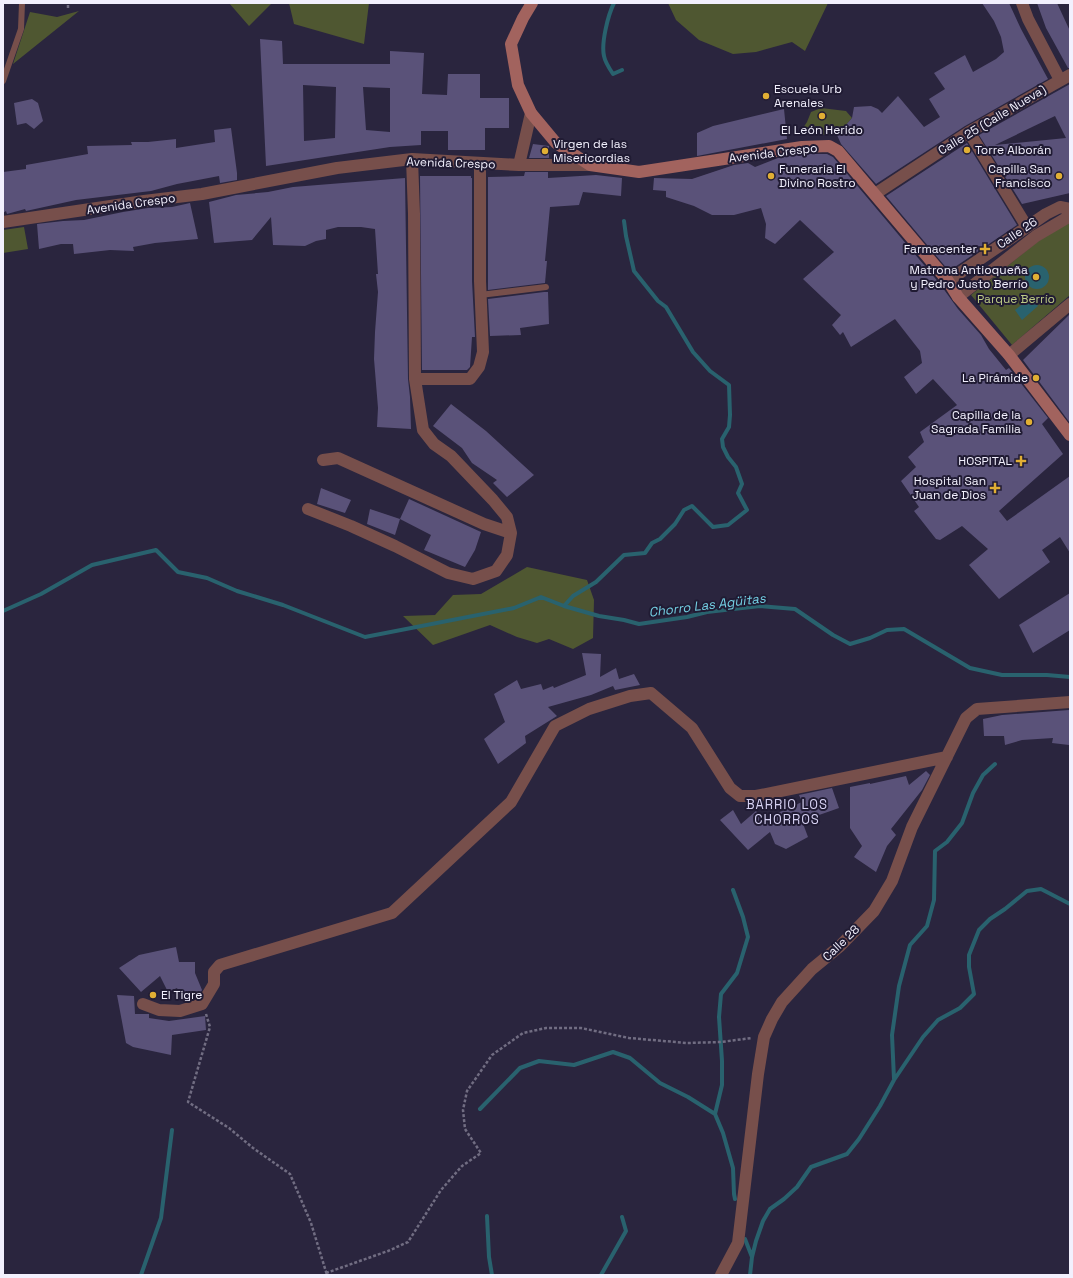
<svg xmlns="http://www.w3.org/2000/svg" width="1073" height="1278" font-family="'Space Grotesk',sans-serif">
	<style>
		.green { fill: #4f5731 }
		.water { fill: #29626e }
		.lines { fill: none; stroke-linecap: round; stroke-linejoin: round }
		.stream { stroke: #29626e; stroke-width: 4 }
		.building { fill: #5a5279; fill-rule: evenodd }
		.path { stroke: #716d82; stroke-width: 2.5; stroke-dasharray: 3 2; stroke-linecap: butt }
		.lane { stroke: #774f4b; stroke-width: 6 }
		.street { stroke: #774f4b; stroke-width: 12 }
		.secondary { stroke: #a2635e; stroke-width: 12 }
		.poi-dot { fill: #e1af34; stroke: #201b33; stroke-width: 1.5 }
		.labels { text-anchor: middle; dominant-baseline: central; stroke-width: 4; stroke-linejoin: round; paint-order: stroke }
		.poi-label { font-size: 12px; fill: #f2f0fd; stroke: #201b33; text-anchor: end }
		.street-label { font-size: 12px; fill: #f2f0fd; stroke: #201b33 }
		.park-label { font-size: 12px; fill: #bdcb86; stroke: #201b33 }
		.water-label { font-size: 13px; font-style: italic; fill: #74d0e4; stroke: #201b33 }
		.neighbourhood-label { font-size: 13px; letter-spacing: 1px; fill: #d8d3f4; stroke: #201b33 }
	</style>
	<rect width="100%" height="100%" fill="#2a253e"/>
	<!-- green -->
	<path class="green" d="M229 3H272L249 26Z
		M289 3H369L364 44 294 24Z
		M668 3H828L805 51 792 42 756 52 733 54 699 40 676 20Z
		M79 11 13 64 30 12 57 17Z
		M821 108 846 111 852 118 837 135 799 134 807 122 811 112Z
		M1070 219V295L1012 345 971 295 1036 243Z
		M24 227 28 249 3 253V230Z
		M527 567 587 580 594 600 593 638 573 649 549 639 537 643 517 637 490 625 433 645 403 616 435 615 453 595 481 594Z"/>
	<!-- water -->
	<path class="water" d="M1025 277a12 12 0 1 1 24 0a12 12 0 1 1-24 0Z
		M1031 297 1038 306 1022 320 1015 310Z"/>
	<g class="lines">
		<!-- stream -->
		<path class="stream" d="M614 3C608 15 601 43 604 56 605 62 609 68 613 74L622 70
			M564 606 599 616 624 620 639 624 687 617 707 612 760 606 795 609 833 635 850 644 870 638 887 630 904 629 970 668 1002 675H1047L1070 677
			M3 611 41 594 92 565 156 550 178 572 207 578 237 591 283 605 365 637 514 608 541 597 564 606 573 596 596 582 624 555 645 553 652 543 660 539 675 524 684 510 692 506 713 527 728 525 747 510 738 493 742 484 736 467 728 457 723 447 722 439 729 427 730 415 729 385 710 371 693 352 666 307 658 301 634 271 626 236 624 221
			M894 1079 892 1035 899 986 910 945 927 926 934 900 935 851 947 842 962 823 973 793 983 775 995 764
			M480 1109 520 1068 539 1061 574 1065 613 1052 630 1058 660 1083 688 1097 715 1114 723 1133 733 1168 734 1194 735 1199
			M715 1114 722 1085V1061L719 1017 721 994 737 973 748 937 743 917 733 890
			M487 1216 489 1257 492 1275
			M745 1239 752 1257
			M141 1275 161 1218 172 1130
			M601 1275 626 1231 622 1217
			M750 1275 752 1257 756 1241 763 1221 770 1209 784 1199 797 1187 811 1167 847 1154 859 1139 880 1106 894 1080 923 1037 938 1020 960 1008 974 994 969 967V955L979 930 990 919 1005 909 1027 891 1041 889 1070 904"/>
	</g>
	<!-- building -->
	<path class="building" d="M982 3H1009L1021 29 1048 79 965 126 876 184 841 144 837 135 852 118 854 107 871 106 878 109 882 113 898 96 924 127 940 117 929 99 945 89 934 73 965 55 973 72 996 59 1004 52 1001 37 994 21Z
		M1037 3H1057L1070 31V68H1068L1046 28Z
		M260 39 282 41 283 64H390V51L424 53 422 94 447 95 448 74H480V98H509V128H485V150H448V131H421V145L390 147 266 166ZM303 85 336 87 335 138 304 141ZM363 87 390 88V132L366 130Z
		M1070 84V193L1022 204 979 135ZM1055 116 1066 138 995 145Z
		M32 99 38 103 43 121 34 129 26 123 17 125 14 103Z
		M784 109 787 139 697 156V133L713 126Z
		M231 128 237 173V180L220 183 219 176 177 184 151 191 76 200 26 211 25 209 7 214 6 211 3 213V172L26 169V165L88 154 87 146 132 145 131 142H148L176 139V148L215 142 214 130Z
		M967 143 1017 225 949 271 886 196Z
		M533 144 549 146V158H529Z
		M803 154H827L833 157 940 284 958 309 981 335 989 349 1006 370 1009 368 1048 418 1042 424 1063 454 999 511 1007 521 1070 476V553L1060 537 1042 550 1050 562 999 599 969 565 988 549 962 526 940 540 936 539 914 511 919 507 901 481 916 467 908 457 924 442 920 432 957 405 933 379 916 394 904 377 922 363 920 351 895 319 851 347 843 332 840 335 832 325 841 315 803 279 834 252 800 220 775 244 765 238 766 224 761 208 734 215H712L694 206 666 197V191L653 190 654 178 692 179 734 165 748 163 755 167 778 158Z
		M525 172H548V178L596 175 622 178 621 196 583 192 579 205 550 207 545 261H547L545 283 488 290V177L524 176Z
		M420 176H471V178H472V281L475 337H472L470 367 467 370H422Z
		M405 178 408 379 410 397 411 429 377 427 378 408 374 359 375 332 378 292 376 274H378L375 229 361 227H338L326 230V239L316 241 305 246 273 245 271 217 252 240 214 243 209 202 236 195 268 192 293 187Z
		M190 203 198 239 155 243 133 247 134 251 110 250 74 254 73 244H61L39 249 37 224 63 221 84 220 123 212 148 208 172 207Z
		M544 292H548L549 324 520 328 521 335 490 336 488 299Z
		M1070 314V423L1023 360Z
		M451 404 486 431 534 475 507 497 493 483 497 480 472 463 462 448 433 426Z
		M321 488 351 500 345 513 317 504Z
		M409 499 481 532 475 550 465 567 424 550 431 535 400 519Z
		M370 509 400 519 395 535 367 524Z
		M1070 593V630L1033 653 1019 625Z
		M582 653 601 654 600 677 616 668 619 679 634 674 640 685 615 690 613 686 591 695 548 707 557 716 525 736 526 743 498 764 484 739 505 722 494 694 517 680 521 689 541 684 543 690 553 686 554 688 586 675Z
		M1069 710V745L1052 743 1053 738 1022 740 1005 745 1004 736H984L983 719 1002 715Z
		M926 771 930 775 922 790 891 829 896 835 887 846 876 872 854 857 862 846 850 828V787L870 783V784L906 776 909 785Z
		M832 788 839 808 802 821 808 837 786 849 775 844 770 832 748 850 720 820 733 810 741 824 756 811 762 820 802 802 799 795Z
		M176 947 179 962H195V973L202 990 199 995 181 997 177 988 168 992 160 976 141 992 119 968 139 955Z
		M117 995 134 996 135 1014H149V1018L169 1021 205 1016 206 1030 172 1035 171 1055 133 1047 126 1043Z"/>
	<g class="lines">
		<!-- path -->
		<path class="path" d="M68 8V3
			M206 1014 210 1027 188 1102 229 1128 253 1148 290 1174 311 1223 327 1275
			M326 1273 388 1251 408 1242 441 1190 462 1166 481 1153 465 1129 463 1110 467 1091 492 1055 523 1033 546 1028H581L629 1038 687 1043 721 1042 752 1038"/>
		<!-- lane -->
		<path class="lane" d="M3 81 21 29 22 3
			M480 295 546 287"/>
		<!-- street -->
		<path class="street" d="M1022 3 1028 19 1060 80
			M969 132 1027 227
			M519 165 531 113
			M875 194 969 132 1070 75
			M3 222 144 201 202 194 337 168 412 159 519 165H590
			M948 281 1046 214 1060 207 1070 209
			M958 297 1036 236 1070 216
			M1009 355 1070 304
			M415 379H470L479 367 483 352 480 281V163
			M323 460 338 458 484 524 511 533
			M308 509 351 526 395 546 448 573 473 579 496 571 507 555 511 533 507 517 493 500 451 456 434 444 423 430 415 379 414 214 412 159
			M143 1004 159 1010 180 1011 202 1004 214 984V972L220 965 392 913 511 802 555 726 589 709 630 696 651 693 692 728 730 788 740 796H756L947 757
			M721 1275 738 1243 758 1074 764 1037 772 1019 782 1002 812 969 840 946 874 911 892 881 912 827 966 718 977 709 1070 702"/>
		<!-- secondary -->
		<path class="secondary" d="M532 3 523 18 511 44 518 85 531 113 556 143 590 165 639 172 802 147 829 146 838 151 948 281 958 297 1009 355 1070 435"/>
	</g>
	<!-- markers -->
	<g class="poi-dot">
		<circle cx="766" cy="96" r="4"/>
		<circle cx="822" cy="116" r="4"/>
		<circle cx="967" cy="150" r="4"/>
		<circle cx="545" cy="151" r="4"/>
		<circle cx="771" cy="176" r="4"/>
		<circle cx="1059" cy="176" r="4"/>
		<path d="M983 243h4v4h4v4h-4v4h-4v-4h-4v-4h4z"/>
		<circle cx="1036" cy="277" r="4"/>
		<circle cx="1036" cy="378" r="4"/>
		<circle cx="1029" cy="422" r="4"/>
		<path d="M1019 455h4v4h4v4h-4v4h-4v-4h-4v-4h4z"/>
		<path d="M993 482h4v4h4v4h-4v4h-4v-4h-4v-4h4z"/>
		<circle cx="153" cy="995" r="4"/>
	</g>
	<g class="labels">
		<!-- poi labels -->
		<g class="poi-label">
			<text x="774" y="89" text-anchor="start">Escuela Urb<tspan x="774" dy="14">Arenales</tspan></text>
			<text x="822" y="130" text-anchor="middle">El León Herido</text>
			<text x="553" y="144" text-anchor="start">Virgen de las<tspan x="553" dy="14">Misericordias</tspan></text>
			<text x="975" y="150" text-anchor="start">Torre Alborán</text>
			<text x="779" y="169" text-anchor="start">Funeraria El<tspan x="779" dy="14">Divino Rostro</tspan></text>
			<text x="1051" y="169">Capilla San<tspan x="1051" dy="14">Francisco</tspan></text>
			<text x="977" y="249">Farmacenter</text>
			<text x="1028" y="270">Matrona Antioqueña<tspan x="1028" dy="14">y Pedro Justo Berrío</tspan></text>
			<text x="1028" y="378">La Pirámide</text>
			<text x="1021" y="415">Capilla de la<tspan x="1021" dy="14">Sagrada Familia</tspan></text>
			<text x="1012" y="461">HOSPITAL</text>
			<text x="986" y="481">Hospital San<tspan x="986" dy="14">Juan de Dios</tspan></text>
			<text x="161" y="995" text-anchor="start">El Tigre</text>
		</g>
		<!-- street labels -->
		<g class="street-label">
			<text transform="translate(992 120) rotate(-31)">Calle 25 (Calle Nueva)</text>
			<text transform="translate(773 153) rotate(-7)">Avenida Crespo</text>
			<text transform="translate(451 163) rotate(2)">Avenida Crespo</text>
			<text transform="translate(131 204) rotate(-8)">Avenida Crespo</text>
			<text transform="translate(1017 233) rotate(-34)">Calle 26</text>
			<text transform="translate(841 943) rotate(-44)">Calle 28</text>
		</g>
		<!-- park labels -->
		<g class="park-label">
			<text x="1016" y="299">Parque Berrío</text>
		</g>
		<!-- water labels -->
		<g class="water-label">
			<text transform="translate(707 605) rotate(-7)">Chorro Las Agüitas</text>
		</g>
		<!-- neighbourhood labels -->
		<g class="neighbourhood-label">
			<text x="787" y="804">BARRIO LOS<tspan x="787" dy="15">CHORROS</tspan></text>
		</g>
	</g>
	<!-- border -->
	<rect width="1073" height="1278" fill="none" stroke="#f2f0fd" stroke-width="8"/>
</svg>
